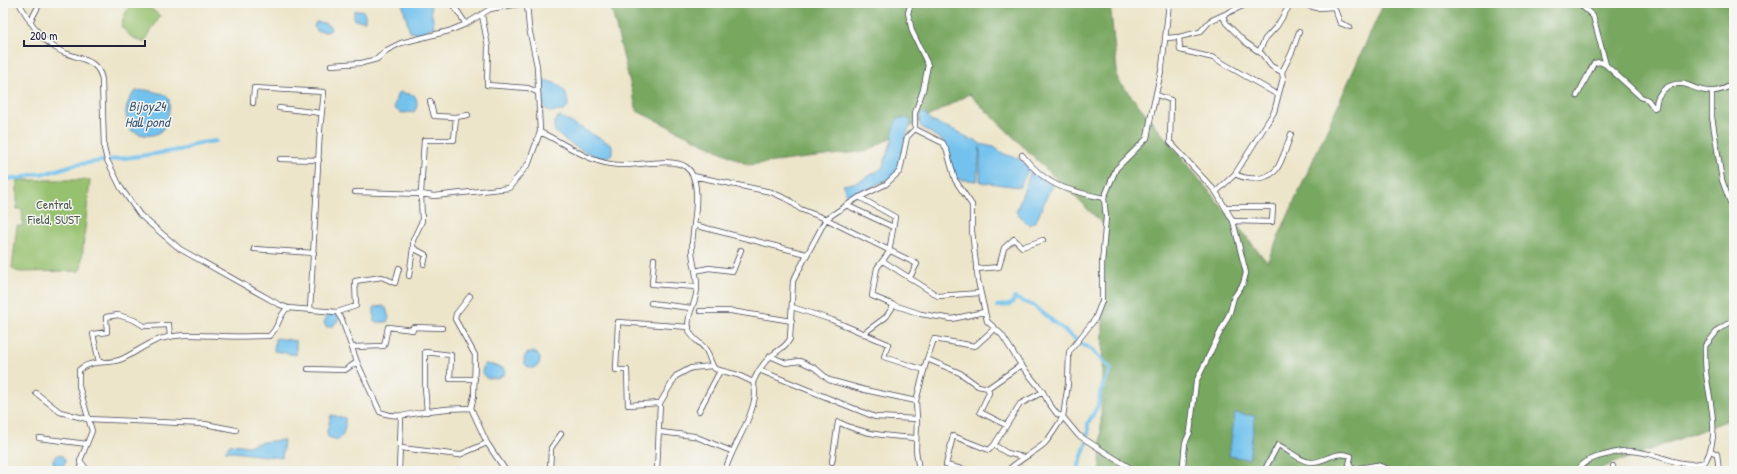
<svg xmlns="http://www.w3.org/2000/svg" width="1737" height="474" font-family="'Patrick Hand',sans-serif">
	<style>
		.green { fill: #96c16e; stroke: #5c7254 }
		.forest { fill: #78a761; stroke: #4d644e }
		.water { fill: #73c2ee; stroke: #4a7294 }
		.lines { fill: none; stroke-linecap: round; stroke-linejoin: round }
		.canal { stroke: #73c2ee; stroke-width: 4 }
		.minor-casing { stroke: #403f50; stroke-width: 6 }
		.minor { stroke: #fff; stroke-width: 4.5 }
		.labels { text-anchor: middle; dominant-baseline: central; stroke-width: 3; stroke-linejoin: round; paint-order: stroke }
		.park-label { font-size: 13px; fill: #4b5a4d; stroke: #f6f6f2 }
		.water-label { font-size: 14px; font-style: italic; fill: #3e5a7a; stroke: #f6f6f2 }
	</style>
	<rect width="100%" height="100%" fill="#f6f6f2"/>
	<filter id="ink" filterUnits="userSpaceOnUse"><feTurbulence type="fractalNoise" baseFrequency=".025" numOctaves="2"/><feDisplacementMap in="SourceGraphic" scale="8" xChannelSelector="R" yChannelSelector="G"/><feConvolveMatrix kernelMatrix="1 2 1 2 8 2 1 2 1" color-interpolation-filters="sRGB"/></filter>
	<filter id="wash" filterUnits="userSpaceOnUse"><feTurbulence type="fractalNoise" baseFrequency=".012" numOctaves="4" result="noise"/><feDisplacementMap in="SourceGraphic" scale="16" xChannelSelector="R" yChannelSelector="G"/><feGaussianBlur stdDeviation="0.9" result="paint"/><feColorMatrix in="noise" values="0 0 0 0 0 0 0 0 0 0 0 0 0 0 0 0 0 1.4 0 .05"/><feComposite in="paint" operator="in"/></filter>
	<g filter="url(#wash)">
		<rect width="100%" height="100%" fill="#ede5c9"/>
		<!-- green -->
		<path class="green" d="M131 3H144L160 16 144 43 130 36 121 26 125 14Z
			M22 180H90L81 268 79 271 21 272 16 271 12 268 17 226H23L22 209H17V181Z"/>
		<!-- forest -->
		<path class="forest" d="M610 3H1110L1118 80 1267 262 1384 3H1734V418L1594 471H1100L1105 226 969 94 867 151 748 165 637 111Z"/>
		<!-- water -->
		<path class="water" d="M402 3H430L434 27 419 33 410 32Z
			M362 10 365 14V21L354 20V11Z
			M316 22 324 23 330 26 331 30 327 32 317 31 314 26Z
			M543 80C560 83 567 89 568 106L564 111 549 112C541 105 539 90 543 80Z
			M146 90 164 94 169 99C171 127 159 145 130 130 124 115 124 103 136 91Z
			M398 92 414 95C418 100 418 107 414 112L402 113 395 109 394 106Z
			M920 113 926 114 931 121 959 132 968 139 976 140 980 144 994 147 1004 154 1020 159 1029 168 1020 187 980 182V147L977 181 954 179 943 141 920 126Z
			M559 116 612 145V154C609 156 605 158 601 157 591 157 560 139 555 131 554 128 554 125 554 122Z
			M898 118 910 119 911 124 906 136 900 167 892 177 852 197 846 194 843 185 858 182 881 169 883 166 892 140 894 126Z
			M1031 171 1052 185 1036 221 1029 225 1016 212Z
			M383 306 386 308 389 318 387 322H374V307Z
			M327 313H336L340 318 333 326 326 327 324 323Z
			M277 338 296 341V355L274 351 275 339Z
			M524 360a8 8 0 1 1 16 0a8 8 0 1 1-16 0Z
			M484 364 493 365 504 369 505 374 498 378H486L482 372Z
			M1235 413 1255 416 1249 459 1229 456Z
			M331 415 345 418C346 425 344 436 338 440L328 437 327 432Z
			M284 440 282 458 225 451 231 444 248 446 263 442Z
			M53 461a6 6 0 1 1 12 0a6 6 0 1 1-12 0Z"/>
		<g class="lines">
			<!-- canal -->
			<path class="canal" d="M3 179 21 178 35 174 47 173 73 165 154 154 185 149 194 144 216 141
				M997 306 1009 305 1013 302 1014 298 1034 306 1080 343 1091 349 1111 369 1101 390 1098 406 1088 423V434
				M1077 471 1086 444"/>
		</g>
	</g>
	<g filter="url(#ink)">
		<g class="lines">
			<!-- minor casing -->
			<g class="minor-casing">
				<path id="minor" d="M19 3C27 16 34 30 46 41 52 46 58 50 65 53 81 59 99 60 102 80L104 148 107 160 121 188 140 215 180 249 278 304 288 308 337 312 342 320 357 362 380 412C397 419 410 414 428 411 442 409 456 408 471 408L487 443 506 471
					M452 3 466 24 490 9 526 3
					M527 3 529 28 537 66 540 132C567 144 589 164 620 165 637 166 673 157 686 167 705 181 692 227 692 246 691 262 700 279 696 295 694 306 686 317 689 330 692 340 701 342 706 350 710 356 710 363 715 369L738 375 753 382C755 388 756 394 754 401 750 423 732 447 725 471
					M911 3 908 13 912 31 928 65 923 90 915 113V129L943 143 947 151 955 180 972 205V231L978 281 987 321 1002 335 1021 365 1043 392 1048 402 1057 414 1063 417C1057 426 1052 435 1045 443 1034 453 1018 460 1007 471
					M1300 3 1317 8 1334 7 1340 23 1350 27
					M1571 3H1575
					M1584 3 1583 7 1593 16 1606 65 1641 97 1648 100 1654 108 1656 107C1656 92 1669 82 1684 84 1692 86 1699 91 1708 91 1717 92 1726 89 1734 83
					M482 15 488 47 487 85 528 88 537 92
					M30 22 40 3
					M1179 37 1180 50 1214 58 1278 95
					M1166 38 1179 37 1200 32 1210 21 1247 4
					M1259 52 1265 39 1277 26 1291 3
					M331 65 362 63 377 59 387 50 401 43 449 31 466 24
					M1282 72 1292 52 1299 32
					M1712 91V117L1722 180 1734 213
					M1157 95 1171 100 1170 142 1216 192 1235 174 1274 112 1283 78 1282 72 1271 66 1262 54 1245 42 1226 23 1223 16
					M1577 96 1594 63 1600 62 1606 65
					M430 101 434 116 456 117
					M253 103 254 88 324 92 320 129 310 310
					M279 108 321 113
					M1022 155C1047 187 1066 190 1104 198
					M280 159 319 160
					M1235 174C1247 180 1264 181 1275 171 1281 165 1288 143 1291 134
					M693 176 771 192 789 200 800 209 826 219 917 264 910 277
					M355 192 421 194 424 140H454L456 117 468 115
					M859 197 895 217 889 252 877 268 872 296 894 305
					M846 205 893 227
					M1226 207H1273L1272 222 1233 221
					M694 225 806 254
					M254 249 314 253
					M654 259 652 284 697 287
					M883 261 938 296 980 293
					M424 264 426 255 413 248V240L422 221 421 194 434 196 509 188 529 163 540 132
					M976 269 999 267 1004 248 1014 239 1022 247 1043 240
					M695 271 709 268 733 271 741 250
					M409 276 413 248
					M470 296 456 314 455 319 475 355 474 396 471 408
					M651 303 691 308
					M792 307 832 320 888 344 884 357 924 370
					M700 311H731L792 321
					M337 312 356 306 355 281 382 277 395 283 399 268
					M863 334 886 317 894 305 921 314 952 319 984 312
					M352 347 384 346 388 327 413 330V327L442 328
					M770 356 786 363 800 361 815 368 829 380 865 390 916 401
					M927 359 934 339 975 346 994 329
					M99 362 93 334 107 332 106 317 118 315 134 320 144 326 169 325 170 337
					M308 369 345 370 357 362
					M759 370 875 417 917 419
					M753 382C757 373 763 363 771 356 778 350 785 348 790 339L793 281 826 219 856 199 886 184 900 171 907 137 915 129
					M988 388 989 393 980 412 1006 425
					M36 393 60 412 87 419 205 424 236 430
					M660 403 628 405 627 370H616L618 322 689 327
					M699 411 720 371
					M427 412 425 387V352L451 355 450 379H475
					M660 432 694 436 731 451
					M39 438 87 444
					M994 445 1020 404 1043 392
					M401 448 459 455 487 443
					M1711 451 1717 454 1719 471
					M81 462 88 471
					M832 462 838 422C865 435 887 436 916 438
					M1613 466 1614 471
					M82 471 80 461 92 431 79 386V370C91 359 108 365 122 359 135 353 146 344 160 339 181 333 199 335 220 336 237 337 253 336 269 336 279 329 279 313 288 308
					M399 471 401 417
					M550 471 551 448 561 434
					M657 471 660 403 676 376 691 368 712 366
					M919 471 916 450 917 419 916 401 927 359 960 373 978 386 988 388 1021 365
					M969 471 946 465 953 436 989 450 994 445 1007 453 1023 457
					M1135 471 1078 435 1063 417 1068 384 1069 352 1095 319 1102 301V263L1106 217 1104 198 1116 169 1147 138 1151 116 1162 67 1169 3
					M1180 471 1183 465 1185 443 1190 432 1196 382 1230 312 1234 297 1243 284 1246 273 1233 221 1216 192
					M1264 471 1278 445C1289 450 1300 462 1312 462 1326 462 1334 450 1351 456L1349 465 1353 469 1377 465 1394 471
					M1576 471C1584 461 1593 457 1605 455 1613 453 1622 450 1630 451 1655 451 1680 470 1705 462 1720 437 1711 407 1707 380 1705 369 1705 357 1705 346L1719 329 1734 320"/>
			</g>
			<!-- minor -->
			<use href="#minor" class="minor"/>
		</g>
	</g>
	<g class="labels">
		<!-- park labels -->
		<g class="park-label">
			<text x="54" y="204">Central<tspan x="54" dy="15">Field, SUST</tspan></text>
		</g>
		<!-- water labels -->
		<g class="water-label">
			<text x="147" y="105">Bijoy24<tspan x="147" dy="16">Hall pond</tspan></text>
		</g>
	</g>
	<!-- margin -->
	<rect width="1737" height="474" fill="none" stroke="#f6f6f2" stroke-width="16"/>
	<!-- scale -->
	<path d="M24 40v6h121v-6" fill="none" stroke="#22223b" stroke-width="2"/>
	<text x="30" y="40" font-size="12" fill="#22223b" stroke="#f6f6f2" stroke-width="3" paint-order="stroke">200 m</text>
</svg>
